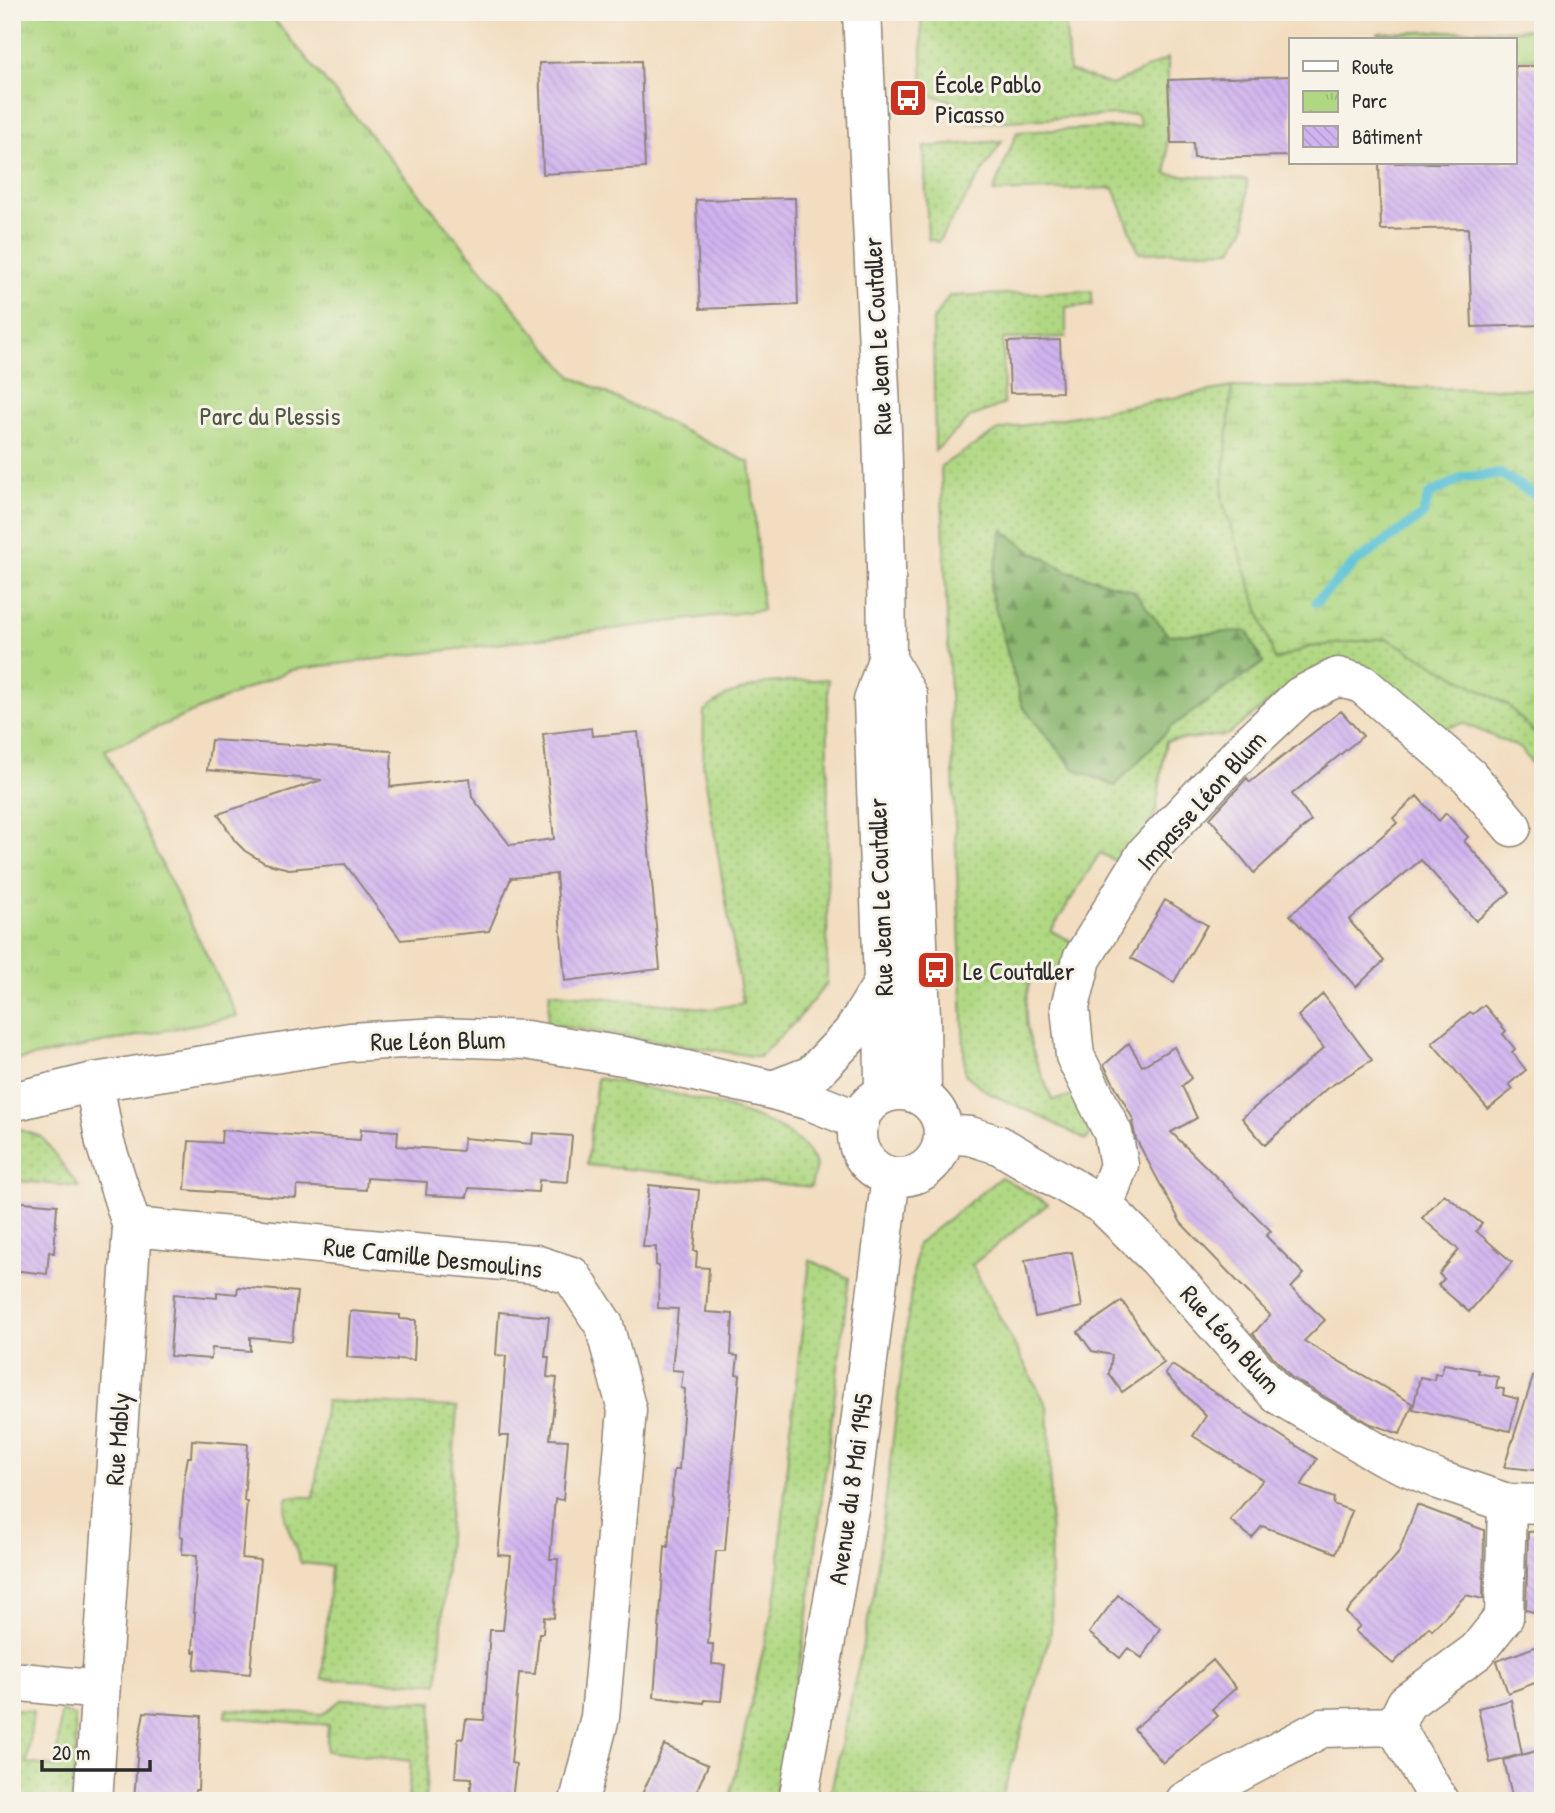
<svg xmlns="http://www.w3.org/2000/svg" width="1555" height="1813" font-family="'Patrick Hand',sans-serif">
	<style>
		.grass { fill: url(#grass-dots); stroke: #6e8257; stroke-width: 2 }
		.forest { fill: url(#forest-firs); stroke: #5c724e; stroke-width: 2 }
		.wetland { fill: url(#wetland-marsh); stroke: #6e8257; stroke-width: 2 }
		.park { fill: url(#park-tufts); stroke: #6e8257; stroke-width: 2 }
		.garden { fill: #b0d883; stroke: #6e8257; stroke-width: 2 }
		.lines { fill: none; stroke-linecap: round; stroke-linejoin: round }
		.stream { stroke: #59c1d6; stroke-width: 10 }
		.building { fill: url(#building-back-hatch) }
		.minor-casing { stroke: #8e8476; stroke-width: 41 }
		.tertiary-casing { stroke: #8e8476; stroke-width: 41 }
		.minor { stroke: #fff; stroke-width: 38 }
		.tertiary { stroke: #fff; stroke-width: 38 }
		.labels { text-anchor: middle; dominant-baseline: central; stroke-width: 6; stroke-linejoin: round; paint-order: stroke }
		.poi-label { font-size: 26px; fill: #2b2b2b; stroke: #f7f3e8; text-anchor: start }
		.street-label { font-size: 26px; fill: #2b2b2b; stroke: #f7f3e8 }
		.park-label { font-size: 26px; fill: #4c5641; stroke: #f7f3e8 }
	</style>
	<defs>
		<pattern id="grass-dots" width="8" height="8" patternUnits="userSpaceOnUse" patternTransform="scale(1.75)"><rect width="8" height="8" fill="#b0d883"/><path d="M2 2h.1M6 6h.1" fill="none" stroke="#98ba71" stroke-width="1.8" stroke-linecap="round"/></pattern>
		<pattern id="forest-firs" width="22" height="20" patternUnits="userSpaceOnUse" patternTransform="scale(1.75)"><rect width="22" height="20" fill="#8cb871"/><path d="M5 1l3.5 6h-7zM16 11l3.5 6h-7z" fill="#73965d"/></pattern>
		<pattern id="wetland-marsh" width="20" height="14" patternUnits="userSpaceOnUse" patternTransform="scale(1.75)"><rect width="20" height="14" fill="#b0d883"/><path d="M1 5h8M5 5V1M11 12h8M15 12V8" fill="none" stroke="#98ba71"/></pattern>
		<pattern id="park-tufts" width="24" height="20" patternUnits="userSpaceOnUse" patternTransform="scale(1.75)"><rect width="24" height="20" fill="#b0d883"/><path d="M3 7l-1-3M5 7V3M7 7l1-3M15 17l-1-3M17 17v-4M19 17l1-3" fill="none" stroke="#98ba71"/></pattern>
		<pattern id="building-back-hatch" width="6" height="6" patternUnits="userSpaceOnUse" patternTransform="scale(1.75)"><rect width="6" height="6" fill="#d0b3ef"/><path d="M-1 5l2 2M0 0l6 6M5-1l2 2" fill="none" stroke="#b39acd"/></pattern>
	</defs>
	<rect width="100%" height="100%" fill="#f7f3e8"/>
	<filter id="ink" filterUnits="userSpaceOnUse"><feTurbulence type="fractalNoise" baseFrequency=".0143" numOctaves="2"/><feDisplacementMap in="SourceGraphic" scale="14" xChannelSelector="R" yChannelSelector="G"/><feConvolveMatrix kernelMatrix="1 2 1 2 8 2 1 2 1" color-interpolation-filters="sRGB"/></filter>
	<filter id="wash" filterUnits="userSpaceOnUse"><feTurbulence type="fractalNoise" baseFrequency=".00686" numOctaves="4" result="noise"/><feDisplacementMap in="SourceGraphic" scale="28" xChannelSelector="R" yChannelSelector="G"/><feGaussianBlur stdDeviation="1.57" result="paint"/><feColorMatrix in="noise" values="0 0 0 0 0 0 0 0 0 0 0 0 0 0 0 0 0 1.4 0 .05"/><feComposite in="paint" operator="in"/></filter>
	<g filter="url(#wash)">
		<rect width="100%" height="100%" fill="#f2ddc0"/>
		<!-- grass -->
		<path class="grass" d="M921 12H1065L1069 71 1112 85 1168 58 1167 174 1247 180 1246 225 1232 250 1139 253 1114 188 993 192 1017 132 1141 126 1137 114 970 123C957 103 948 95 923 96Z
			M1002 141 938 242 928 239 924 147Z
			M1092 291V305L1066 307V337L1003 339 1004 404 971 417 935 451 933 320 949 296Z
			M1232 387 1222 499 1276 660 1309 647 1386 637 1508 705 1543 742V845L1534 825V766L1520 748 1463 723 1439 730 1300 679 1227 735 1166 741 1156 811 1127 867 1100 853 1051 931 1079 945 1063 984 1033 971C1015 1021 1034 1054 1052 1100L1083 1095 1094 1130 1086 1140 1038 1115 990 1094 965 1074 941 466 999 430Z
			M828 679 827 983 798 1019 759 1057 547 1024 550 992 712 1009 743 1003 703 765 704 711 727 695 766 683Z
			M597 1078C647 1088 773 1109 804 1147 809 1152 812 1159 816 1165L811 1187 587 1165Z
			M12 1127 42 1137 79 1187 12 1180Z
			M1001 1177 1048 1204 972 1265 1048 1408 1050 1448 1051 1631 1001 1801H829L874 1593 917 1244Z
			M810 1260 849 1278 806 1629 774 1801H729L777 1589 788 1452Z
			M326 1401 457 1407 438 1683 322 1679 331 1566 301 1563 285 1519 287 1497H314Z
			M342 1699 433 1702 425 1801H408L411 1761 326 1751 328 1725 225 1717 226 1709 323 1714Z
			M12 1710 33 1711 27 1763 56 1767 61 1711 75 1717 76 1751 72 1801H12Z"/>
		<!-- forest -->
		<path class="forest" d="M1003 530 1029 550 1068 571 1134 591 1168 635 1247 631 1263 663 1171 727 1115 786 1074 769 1022 706 990 589Z"/>
		<!-- wetland -->
		<path class="wetland" d="M1232 387 1543 389V742L1508 705 1386 638 1309 647 1275 660 1222 499Z"/>
		<!-- park -->
		<path class="park" d="M12 12H268L571 376 750 463 763 610 291 670 105 750 237 1016 12 1061Z"/>
		<!-- garden -->
		<path class="garden" d="M1543 29V58L1515 59V40H1378V33Z"/>
		<g class="lines">
			<!-- stream -->
			<path class="stream" d="M1316 602 1355 563 1423 515 1429 495 1464 477 1501 474 1543 500"/>
		</g>
		<g id="blocks">
			<!-- building -->
			<path class="building" d="M641 61 645 168 543 174 539 63Z
				M1515 66H1543V325L1472 327 1468 228 1381 230 1379 163H1515Z
				M1291 76V156L1194 158 1193 143H1171L1168 80Z
				M795 198 798 305 700 309 696 200Z
				M1060 340 1062 392 1010 393 1008 342Z
				M1341 711 1363 736 1292 794 1311 821 1254 873 1210 818 1247 778 1250 782Z
				M591 728 592 736 638 732 660 969 565 981 556 874 511 878 489 931 401 940 345 864 289 869 265 863 245 851 235 841 218 814 322 780 207 770 211 740 392 751 390 787 470 778 472 797 510 845 554 839 543 734Z
				M1417 796 1439 821 1446 813 1468 837 1464 841 1510 892 1476 921 1421 860 1349 920 1384 961 1356 987 1290 915 1397 823 1393 818Z
				M1165 900 1207 925 1174 982 1131 958Z
				M1323 994 1372 1060 1326 1089 1265 1145 1242 1118 1324 1048 1298 1016Z
				M1484 1005 1506 1031 1503 1034 1515 1049 1512 1052 1526 1070 1509 1084 1513 1089 1488 1109 1432 1043 1470 1012 1473 1014Z
				M1129 1043 1142 1066 1174 1047 1191 1078 1182 1086 1197 1118 1171 1132 1271 1231 1266 1236 1304 1274 1291 1288 1325 1320 1304 1341 1413 1404 1400 1434 1371 1424 1291 1377 1253 1334 1270 1315 1181 1223 1136 1139 1132 1122 1134 1121 1104 1065Z
				M361 1129 398 1131 397 1146 462 1151 464 1138 532 1144 533 1133 572 1136 568 1182 539 1180 538 1192 469 1188 467 1197 426 1195 427 1182 367 1178 366 1190 297 1186 296 1198 185 1190 189 1141 221 1143 222 1130 360 1140Z
				M649 1185 699 1190 694 1251H697L696 1267 709 1268 706 1312 733 1314 731 1355 738 1356 736 1374 740 1375 725 1551H716L708 1644H713L712 1664 725 1665 721 1701 704 1700V1703L654 1697 665 1546 668 1547 674 1470H679L685 1389 681 1388 683 1371 672 1370 678 1309 658 1308 659 1266 656 1265V1247H643Z
				M1444 1194 1482 1224 1476 1231 1512 1262 1469 1312 1438 1285 1444 1279 1439 1274 1459 1250 1422 1218Z
				M12 1201 57 1205 54 1253 49 1252 47 1274 12 1270Z
				M1072 1252 1082 1307 1035 1317 1025 1260Z
				M238 1287 297 1292 292 1341 250 1337V1351L212 1348 211 1359 170 1356 174 1294 217 1298V1292L237 1294Z
				M1122 1301 1164 1363 1122 1392 1109 1374 1112 1355 1092 1351 1078 1332Z
				M350 1311 400 1315V1319L416 1320 414 1360 397 1359V1361L347 1357Z
				M499 1312 549 1317 545 1357H549L547 1377 557 1378 550 1439 568 1440 563 1500 555 1499 550 1559H558L554 1618 544 1617 543 1633H539L535 1674 519 1673 511 1763 516 1764 512 1801H469L472 1778 455 1777 458 1738 463 1739 466 1719 484 1720 490 1630H503L511 1556 498 1555 509 1436H500L506 1356 496 1355Z
				M1444 1364 1479 1370 1478 1373 1498 1377 1496 1388 1504 1389 1503 1395 1518 1399 1510 1431 1413 1409 1420 1377 1434 1380 1435 1374 1441 1375Z
				M1172 1365 1317 1459 1301 1486 1334 1498 1333 1504 1352 1511 1336 1553 1262 1526 1252 1538 1230 1520 1263 1480 1193 1436 1206 1416 1165 1374Z
				M1534 1374 1543 1376 1541 1438H1543V1471L1504 1467Z
				M192 1440 248 1444 244 1501H247L242 1558 260 1560 250 1674 194 1669 196 1651 193 1652 195 1613H193L197 1555 182 1554 183 1537 180 1536 185 1474 188 1457H191Z
				M1417 1505 1484 1530 1483 1599 1466 1595 1432 1630 1429 1627 1393 1664 1355 1631 1360 1626 1346 1613 1398 1554Z
				M1543 1531V1615L1526 1610 1528 1532Z
				M1118 1595 1160 1628 1142 1658 1128 1648 1120 1658 1089 1633Z
				M1543 1644V1680L1508 1693 1497 1661Z
				M1213 1660 1236 1688 1212 1709 1218 1716 1163 1763 1134 1729Z
				M1511 1700 1522 1754 1490 1763 1478 1708Z
				M144 1712 201 1716 198 1790H195L194 1801H134L138 1745Z
				M664 1745 708 1765 692 1801H639Z
				M1543 1749V1801H1513L1504 1760Z"/>
		</g>
	</g>
	<g filter="url(#ink)">
		<use href="#blocks" fill-opacity="0" stroke="#8e8476" stroke-width="2"/>
		<g class="lines">
			<!-- minor casing -->
			<g class="minor-casing">
				<path id="minor" d="M862 12 882 431 886 566 887 659 873 701 883 983 884 1094
					M887 659 908 696 921 1017 922 1097
					M773 1090 812 1075 852 1033 883 983
					M1104 1206 1119 1165 1113 1133 1075 1056 1070 1007 1082 959 1146 853 1251 742 1300 696 1327 682 1338 677 1362 684 1469 776 1512 827
					M132 1227 535 1264 572 1276 604 1325 627 1410 600 1717 579 1801
					M12 1681 100 1690
					M93 1801 132 1227 105 1143 94 1082
					M1185 1801 1322 1728 1395 1726
					M1439 1801 1395 1726 1406 1703 1477 1651 1504 1617 1507 1503"/>
			</g>
			<!-- tertiary casing -->
			<g class="tertiary-casing">
				<path id="tertiary" d="M857 1134a43 43 0 1 1 86 0a43 43 0 1 1-86 0Z
					M12 1102 94 1082 350 1042 439 1037 526 1040 629 1057 773 1090 810 1101 860 1121
					M944 1134 970 1136 999 1145 1104 1206 1158 1259 1277 1394 1385 1457 1439 1480 1507 1503 1543 1504
					M798 1801 851 1497 891 1176"/>
			</g>
			<!-- minor -->
			<use href="#minor" class="minor"/>
			<!-- tertiary -->
			<use href="#tertiary" class="tertiary"/>
		</g>
	</g>
	<!-- icons -->
	<defs>
		<g id="bus-square" transform="scale(2.0125)"><rect x="-9" y="-9" width="18" height="18" rx="4" fill="#c8321e" stroke="#f7f3e8"/><path d="M-5-6H5V4H4V6H2V4H-2V6H-4V4H-5ZM-3.5-4V0h7V-4ZM-3.5 1.2v1.5H-2V1.2ZM2 1.2v1.5H3.5V1.2Z" fill="#fff"/></g>
	</defs>
	<g fill-rule="evenodd">
		<use href="#bus-square" x="908" y="98"/>
		<use href="#bus-square" x="936" y="970"/>
	</g>
	<g class="labels">
		<!-- poi labels -->
		<g class="poi-label">
			<text x="935" y="83">École Pablo<tspan x="935" dy="30">Picasso</tspan></text>
			<text x="963" y="970">Le Coutaller</text>
		</g>
		<!-- street labels -->
		<g class="street-label">
			<text transform="translate(877 336) rotate(-93)">Rue Jean Le Coutaller</text>
			<text transform="translate(1201 800) rotate(-48)">Impasse Léon Blum</text>
			<text transform="translate(880 897) rotate(-92)">Rue Jean Le Coutaller</text>
			<text transform="translate(438 1040) rotate(-1)">Rue Léon Blum</text>
			<text transform="translate(433 1257) rotate(6)">Rue Camille Desmoulins</text>
			<text transform="translate(1231 1339) rotate(48)">Rue Léon Blum</text>
			<text transform="translate(117 1439) rotate(-86)">Rue Mably</text>
			<text transform="translate(850 1489) rotate(-82)">Avenue du 8 Mai 1945</text>
		</g>
		<!-- park labels -->
		<g class="park-label">
			<text x="270" y="415">Parc du Plessis</text>
		</g>
	</g>
	<!-- margin -->
	<rect width="1555" height="1813" fill="none" stroke="#f7f3e8" stroke-width="42"/>
	<!-- legend -->
	<rect x="1289" y="38" width="228" height="126" fill="#f7f3e8" stroke="#a5a39c" stroke-width="2"/>
	<rect x="1303" y="61" width="35" height="10" fill="#ffffff" stroke="#a5a39c" stroke-width="2"/>
	<text x="1352" y="74" font-size="21" fill="#2b2b2b">Route</text>
	<rect x="1303" y="91" width="35" height="21" fill="url(#park-tufts)" stroke="#a5a39c" stroke-width="2"/>
	<text x="1352" y="108" font-size="21" fill="#2b2b2b">Parc</text>
	<rect x="1303" y="126" width="35" height="21" fill="url(#building-back-hatch)" stroke="#a5a39c" stroke-width="2"/>
	<text x="1352" y="144" font-size="21" fill="#2b2b2b">Bâtiment</text>
	<!-- scale -->
	<path d="M42 1760v10h108v-10" fill="none" stroke="#2b2b2b" stroke-width="3.5"/>
	<text x="52" y="1760" font-size="21" fill="#2b2b2b" stroke="#f7f3e8" stroke-width="5" paint-order="stroke">20 m</text>
</svg>
